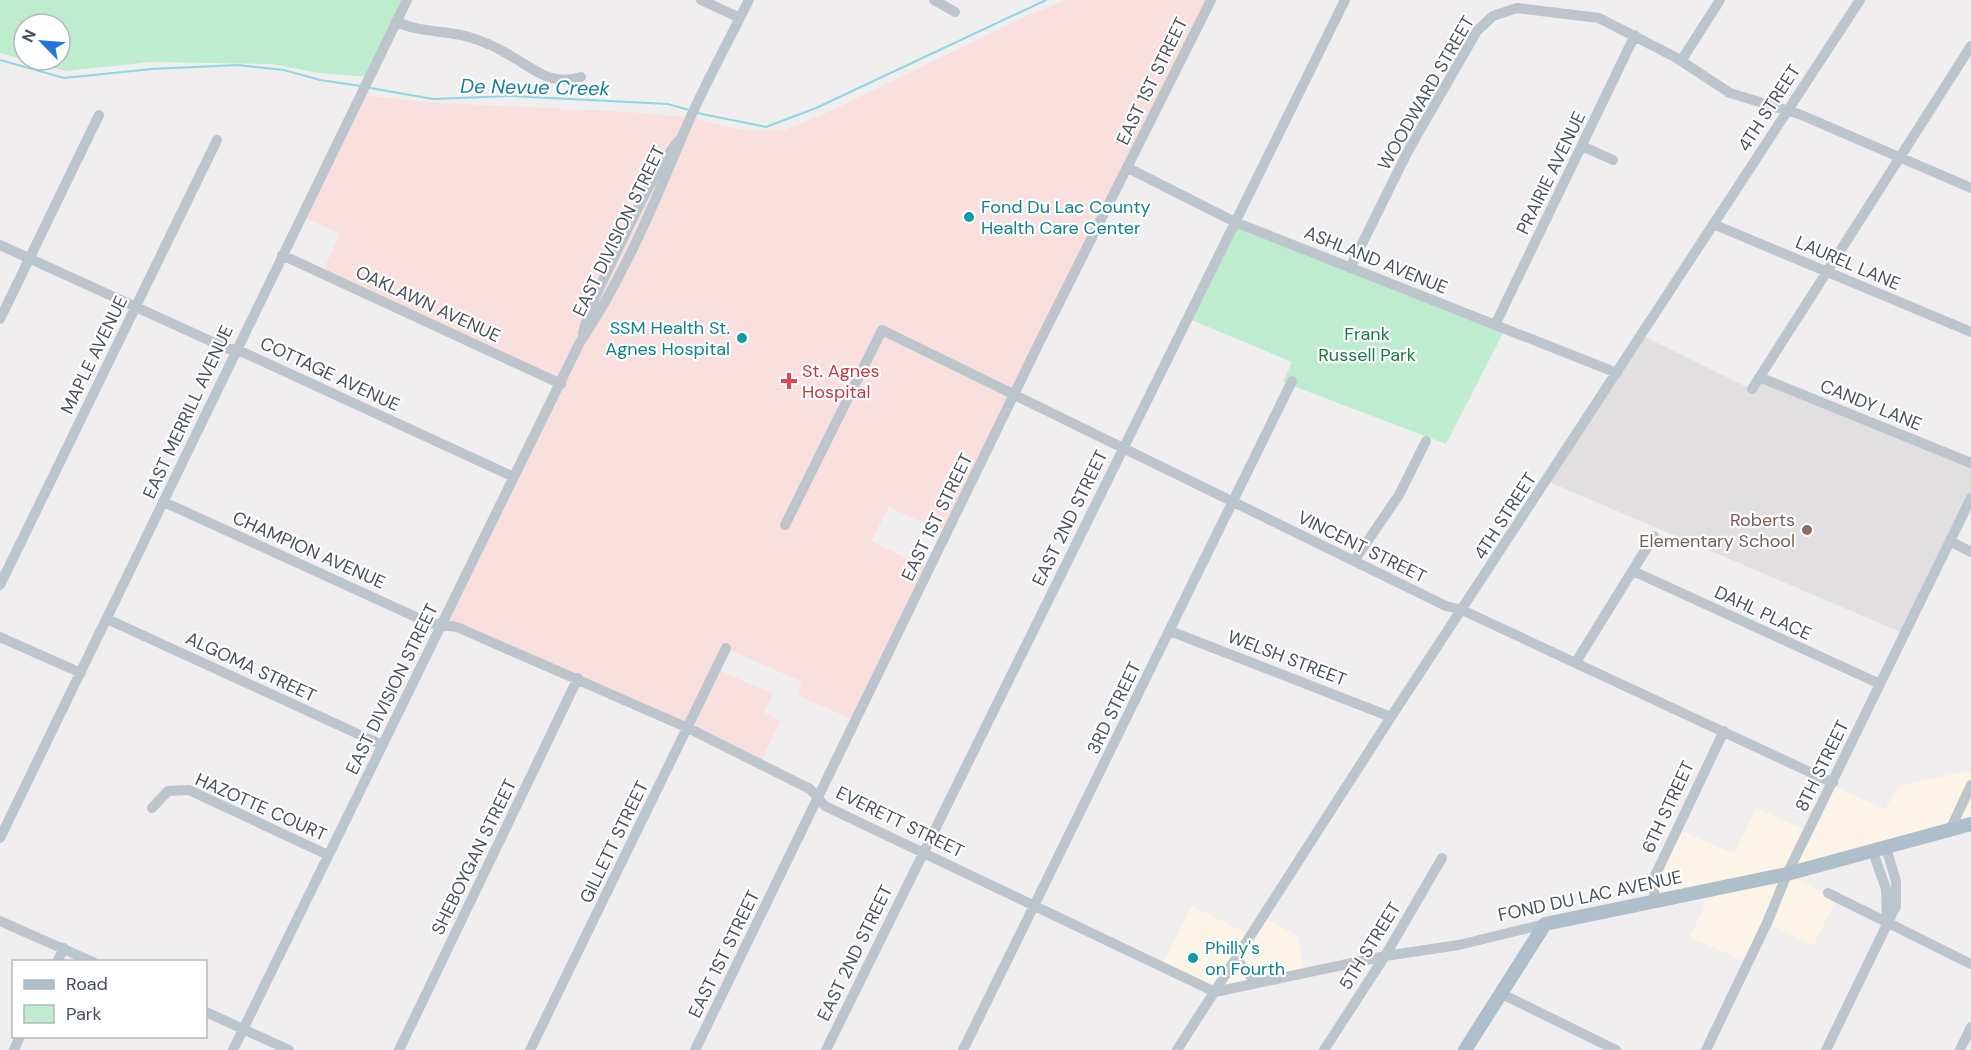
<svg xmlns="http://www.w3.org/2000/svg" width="1971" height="1050" font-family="'DM Sans',sans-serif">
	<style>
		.commercial { fill: #fbf4e7 }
		.education { fill: #e1dfdf }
		.medical { fill: #f9e0df }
		.green { fill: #beecce }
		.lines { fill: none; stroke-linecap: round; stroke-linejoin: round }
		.stream { stroke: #8dd7e7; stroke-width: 2 }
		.minor { stroke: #bdc5cc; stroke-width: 10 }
		.major { stroke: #aebecb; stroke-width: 14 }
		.culture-dot { fill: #0f9aa8; stroke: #fff; stroke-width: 2 }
		.health-dot { fill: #e0444e; stroke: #fff; stroke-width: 2 }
		.education-dot { fill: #8d6e63; stroke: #fff; stroke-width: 2 }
		.labels { text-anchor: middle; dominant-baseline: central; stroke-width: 4.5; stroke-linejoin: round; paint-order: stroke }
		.street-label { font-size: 18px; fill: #47515a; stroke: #fff }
		.culture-label { font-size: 18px; fill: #0d838f; stroke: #fff; text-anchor: start }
		.park-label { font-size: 18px; fill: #1b7746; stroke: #fff }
		.health-label { font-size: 18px; fill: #be3a42; stroke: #fff; text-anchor: start }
		.education-label { font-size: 18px; fill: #785e54; stroke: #fff; text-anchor: end }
		.water-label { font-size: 20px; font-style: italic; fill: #148199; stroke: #fff }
	</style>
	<rect width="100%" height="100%" fill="#f0eeee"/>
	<!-- commercial -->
	<path class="commercial" d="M1971 770V824L1788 875 1837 899 1813 946 1767 923 1748 963 1690 937 1704 907 1703 890 1653 894 1677 829 1734 854 1756 808 1809 832 1833 783 1837 788 1885 809 1899 786Z
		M1192 906 1251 935 1263 917 1298 936 1305 973 1215 992 1161 967Z"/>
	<!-- education -->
	<path class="education" d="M1641 335 1751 389 1759 377 1971 463V498L1905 634 1547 481Z"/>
	<!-- medical -->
	<path class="medical" d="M1066 0H1211L947 534 889 507 871 541 929 569 856 721 798 695 802 682 726 648 716 669 773 694 764 713 780 721 760 764 441 625 561 384 322 273 340 234 301 216 359 95 440 103 630 112 691 118 749 131 784 130 826 113 1026 16Z"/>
	<!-- green -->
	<path class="green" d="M0 0H406L368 77 319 73 273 64 150 62 65 71 26 60H60V24H24V60L0 53Z
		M1235 222 1505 329 1446 444 1283 382 1292 362 1187 318Z"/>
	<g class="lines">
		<!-- stream -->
		<path class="stream" d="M0 60 64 78 152 69 237 65 284 70 320 80 361 86
			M370 88 433 99 510 96 668 104 689 110
			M697 113 766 127 816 108 1046 0"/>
		<!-- minor -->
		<path class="minor" d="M701 0 740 18
			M934 0 955 12
			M396 21C418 33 445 30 469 37 486 42 502 50 516 59 538 72 553 86 581 77
			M1681 61 1720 0
			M1582 146 1613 160
			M1128 168 1235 222 1617 373
			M1713 224 1971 332
			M0 245 228 349H236L514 477
			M282 255 561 384
			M1350 268 1408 151 1477 31 1493 16 1517 8 1599 18 1675 57 1730 93 1799 114 1971 188
			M0 319 99 115
			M1495 325 1635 35
			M583 333C591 301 607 273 621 243 638 208 654 172 678 141
			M1759 377 1971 463
			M1752 389 1971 46
			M164 502 429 623 457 627 688 728 810 789 825 806 1215 992 1385 956 1459 945 1545 924
			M785 525 882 330 1446 606 1462 610 1833 783
			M1950 541 1971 552
			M1354 561 1399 495 1426 441
			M1633 571 1880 684
			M0 585 217 140
			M107 619 382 745
			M1170 631 1391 717
			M0 637 81 673
			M1576 662 1654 536
			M152 808 168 791 189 790 328 855
			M1950 830 1971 785
			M0 838 407 0
			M1873 852 1886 889 1887 923
			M1828 893 1971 964
			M1655 900 1653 880 1724 731
			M0 921 93 962
			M1239 954C1238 969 1250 979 1265 980
			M57 962 64 948
			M1502 994 1616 1050
			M206 1012 289 1050
			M14 1050 20 1036
			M233 1050 580 342C624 277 654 204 684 132 703 87 727 44 749 0
			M399 1050 578 678
			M530 1050 726 648
			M695 1050 1038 345 1211 0
			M826 1050 1345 0
			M963 1050 1292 381
			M1177 1050 1391 717 1860 0
			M1324 1050 1385 956 1442 858
			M1706 1050 1767 923 1787 874 1971 498
			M1826 1050 1896 906V881L1886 848
			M1960 1050 1971 1027"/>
		<!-- major -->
		<path class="major" d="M1465 1050 1545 924 1787 874 1971 824"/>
	</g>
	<!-- markers -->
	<g class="culture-dot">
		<circle cx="969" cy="217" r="6"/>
		<circle cx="742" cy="338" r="6"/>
		<circle cx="1193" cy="958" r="6"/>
	</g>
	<path class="health-dot" d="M786 372h6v6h6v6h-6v6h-6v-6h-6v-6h6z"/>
	<circle class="education-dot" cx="1807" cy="530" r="6"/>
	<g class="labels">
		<!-- street labels -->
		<g class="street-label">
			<text transform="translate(1152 81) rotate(-64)">EAST 1ST STREET</text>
			<text transform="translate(1426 93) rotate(-60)">WOODWARD STREET</text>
			<text transform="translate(1769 108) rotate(-57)">4TH STREET</text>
			<text transform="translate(1551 173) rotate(-64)">PRAIRIE AVENUE</text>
			<text transform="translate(619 231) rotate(-64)">EAST DIVISION STREET</text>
			<text transform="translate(1376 260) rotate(22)">ASHLAND AVENUE</text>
			<text transform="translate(1848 263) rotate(23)">LAUREL LANE</text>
			<text transform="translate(428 304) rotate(25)">OAKLAWN AVENUE</text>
			<text transform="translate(94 355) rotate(-64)">MAPLE AVENUE</text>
			<text transform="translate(330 374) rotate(25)">COTTAGE AVENUE</text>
			<text transform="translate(1871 405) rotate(22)">CANDY LANE</text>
			<text transform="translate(188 412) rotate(-65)">EAST MERRILL AVENUE</text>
			<text transform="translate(1505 516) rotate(-57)">4TH STREET</text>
			<text transform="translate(937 517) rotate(-64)">EAST 1ST STREET</text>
			<text transform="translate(1070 518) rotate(-64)">EAST 2ND STREET</text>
			<text transform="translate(1362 547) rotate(26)">VINCENT STREET</text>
			<text transform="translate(309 550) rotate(24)">CHAMPION AVENUE</text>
			<text transform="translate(1763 613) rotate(25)">DAHL PLACE</text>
			<text transform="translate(1287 658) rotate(21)">WELSH STREET</text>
			<text transform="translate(251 667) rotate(25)">ALGOMA STREET</text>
			<text transform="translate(392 689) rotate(-64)">EAST DIVISION STREET</text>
			<text transform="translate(1114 708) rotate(-64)">3RD STREET</text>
			<text transform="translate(1822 766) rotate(-64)">8TH STREET</text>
			<text transform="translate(261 807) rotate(24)">HAZOTTE COURT</text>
			<text transform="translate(1668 807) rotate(-65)">6TH STREET</text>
			<text transform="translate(900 822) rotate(26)">EVERETT STREET</text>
			<text transform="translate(614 842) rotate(-64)">GILLETT STREET</text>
			<text transform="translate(474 857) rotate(-64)">SHEBOYGAN STREET</text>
			<text transform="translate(1590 896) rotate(-12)">FOND DU LAC AVENUE</text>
			<text transform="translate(1370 946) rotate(-58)">5TH STREET</text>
			<text transform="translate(855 953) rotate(-64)">EAST 2ND STREET</text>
			<text transform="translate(724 954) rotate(-64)">EAST 1ST STREET</text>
		</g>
		<!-- culture labels -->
		<g class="culture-label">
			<text x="981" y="207">Fond Du Lac County<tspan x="981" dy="21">Health Care Center</tspan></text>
			<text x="730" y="328" text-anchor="end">SSM Health St.<tspan x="730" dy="21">Agnes Hospital</tspan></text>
			<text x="1205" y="948">Philly's<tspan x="1205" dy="21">on Fourth</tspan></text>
		</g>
		<!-- park labels -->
		<g class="park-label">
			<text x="1367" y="334">Frank<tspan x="1367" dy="21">Russell Park</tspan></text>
		</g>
		<!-- health labels -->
		<g class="health-label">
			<text x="802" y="371">St. Agnes<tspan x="802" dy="21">Hospital</tspan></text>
		</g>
		<!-- education labels -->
		<g class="education-label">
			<text x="1795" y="520">Roberts<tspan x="1795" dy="21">Elementary School</tspan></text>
		</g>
		<!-- water labels -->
		<g class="water-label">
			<text transform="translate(535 87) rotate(1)">De Nevue Creek</text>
		</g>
	</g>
	<!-- legend -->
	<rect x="12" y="960" width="195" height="78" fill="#ffffff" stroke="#b5b9bd" stroke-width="1.5"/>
	<rect x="24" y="980" width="30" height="9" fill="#aebecb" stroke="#b5b9bd" stroke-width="1.5"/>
	<text x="66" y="990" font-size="18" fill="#47515a">Road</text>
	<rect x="24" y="1005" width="30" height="18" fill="#beecce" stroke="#b5b9bd" stroke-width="1.5"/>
	<text x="66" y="1020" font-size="18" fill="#47515a">Park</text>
	<!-- north arrow -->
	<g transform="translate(42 42) rotate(295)"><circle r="28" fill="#ffffff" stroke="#b5b9bd" stroke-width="1.5"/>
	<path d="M0-4.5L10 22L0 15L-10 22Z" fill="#2276d5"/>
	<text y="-9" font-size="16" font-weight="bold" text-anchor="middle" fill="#47515a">N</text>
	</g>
</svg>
